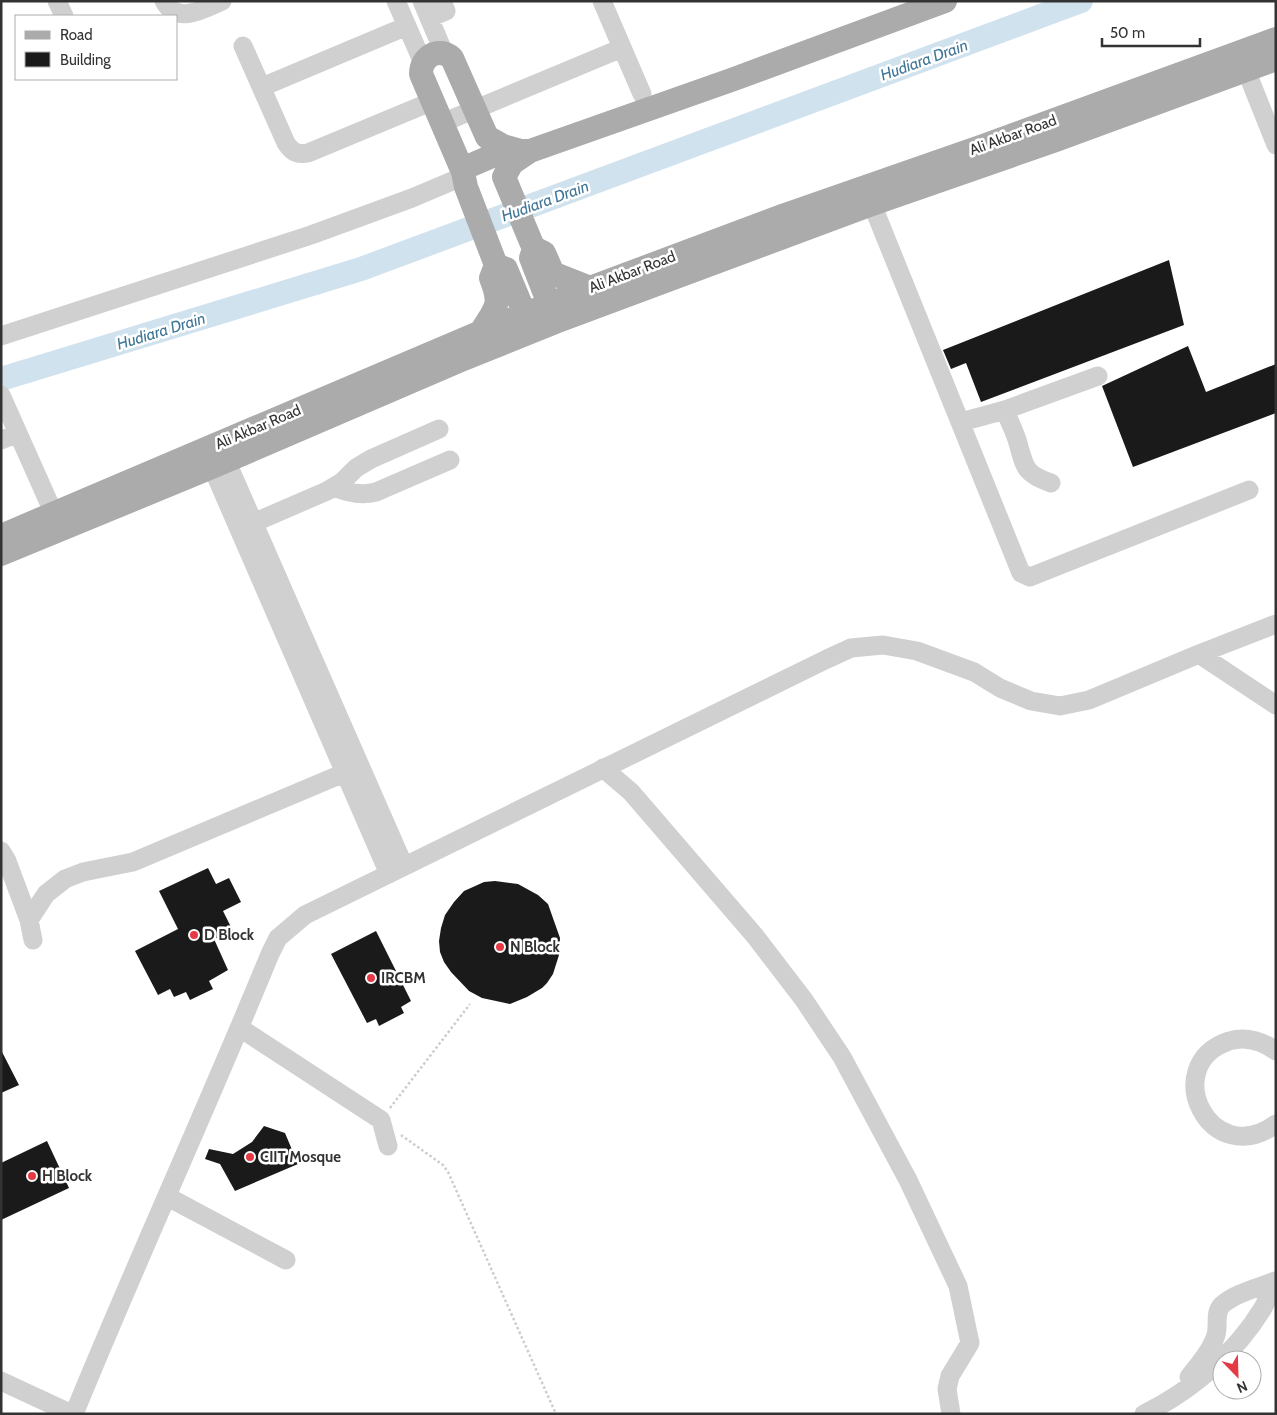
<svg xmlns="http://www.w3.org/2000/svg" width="1277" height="1415" font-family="Cabin,sans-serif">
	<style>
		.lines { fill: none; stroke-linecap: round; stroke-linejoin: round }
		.river { stroke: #cfe2ee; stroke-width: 24 }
		.building { fill: #1a1a1a }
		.path { stroke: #cdcdcd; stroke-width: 2.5; stroke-dasharray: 2.5 2.5; stroke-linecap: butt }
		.minor { stroke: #d0d0d0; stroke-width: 19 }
		.major { stroke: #ababab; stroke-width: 24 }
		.poi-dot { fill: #e63946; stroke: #fff; stroke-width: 2 }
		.labels { text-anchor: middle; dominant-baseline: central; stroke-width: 5; stroke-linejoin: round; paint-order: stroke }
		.street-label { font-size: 15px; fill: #333; stroke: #fff }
		.poi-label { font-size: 15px; font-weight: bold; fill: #333; stroke: #fff; text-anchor: start }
		.water-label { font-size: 16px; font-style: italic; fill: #3f7597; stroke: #fff }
	</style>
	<rect width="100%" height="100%" fill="#fff"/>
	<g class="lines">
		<!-- river -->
		<path class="river" d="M1 379 361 269 1081 1"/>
	</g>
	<!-- building -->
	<path class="building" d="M1169 260 1184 325 981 402 966 363 951 369 943 350Z
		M1188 346 1206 392 1276 364V413L1133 467 1102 386Z
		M208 868 216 884 229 878 241 902 223 911 233 931 214 939 228 970 209 981 213 989 190 1000 186 992 174 997 170 989 158 995 135 951 178 929 159 891Z
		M495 881 518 884 538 895 548 904 560 938 559 955 553 974 547 983 542 988 527 997 510 1004 482 998 469 991 451 972 444 962 440 952 439 941 441 928 445 915 454 902 464 891 473 887 484 882Z
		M376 931 411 1001 401 1007 404 1013 379 1026 376 1019 367 1023 331 954Z
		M1 1050 19 1085 1 1093Z
		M264 1126 285 1133 298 1164 235 1191 220 1164 205 1159 209 1149 233 1154 252 1142Z
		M47 1141 69 1188 1 1220V1163Z"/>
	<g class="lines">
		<!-- path -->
		<path class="path" d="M390 1108 470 1004
			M401 1135 443 1165 448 1172 556 1414"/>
		<!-- minor -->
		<path class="minor" d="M57 1 64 16
			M164 1C177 25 204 9 222 1
			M396 1 423 63
			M422 1 444 53
			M602 1 642 94
			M429 18 446 11 442 1
			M243 46 286 143C292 152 297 155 308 153L433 101
			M1246 70 1276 145
			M262 87 407 26
			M442 123 622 48
			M872 204 1021 573 1030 577 1249 490
			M1 336 311 235 412 198 464 176
			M1 395 54 514
			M1005 410C1009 421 1015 432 1018 443 1025 468 1025 474 1051 483
			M961 422 1005 410 1098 376
			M1 440 18 433
			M226 460 404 866
			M212 467 389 874
			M334 487C348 493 361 496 376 492L450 460
			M253 523 327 491 342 482 356 468 371 459 439 429
			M1199 654 1276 705
			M603 768 631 792 755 936 804 1000 842 1057 908 1180 958 1286 970 1343 950 1376 947 1389 951 1414
			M1 851 7 861 29 920
			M33 940 29 920 46 894 65 879 83 872 133 862 356 768
			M240 1028 381 1120 388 1146
			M1276 1051C1262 1041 1246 1036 1229 1041 1158 1065 1210 1172 1276 1124
			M168 1197 286 1260
			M1189 1377C1199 1364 1211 1351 1216 1335 1219 1325 1214 1313 1222 1305 1235 1293 1258 1288 1275 1281
			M1 1381 72 1414
			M74 1414C137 1260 207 1108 270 954L278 938 305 915 827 659 851 648 883 645 917 651 974 672 1000 688 1031 701 1060 706 1089 700 1199 654 1276 624
			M1144 1414C1191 1391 1235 1354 1263 1308 1268 1299 1271 1289 1276 1281"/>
		<!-- major -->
		<path class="major" d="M462 169 490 157
			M536 249 544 253 552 271 557 275 590 288
			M496 265 506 269 531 329
			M554 317 531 258 534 249 504 177 512 163 530 151 734 79 945 1
			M481 332C496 307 502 306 491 278L496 265 466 187 463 172 421 74C421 57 438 46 452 58L487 137 503 146 521 151H530
			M1 536 481 332 590 288 785 215 983 146 1276 39
			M1 554 212 467 461 360 555 322 872 204 1056 140 1276 59"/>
	</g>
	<!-- markers -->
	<g class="poi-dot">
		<circle cx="194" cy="935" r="5"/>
		<circle cx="500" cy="947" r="5"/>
		<circle cx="371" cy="978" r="5"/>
		<circle cx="250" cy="1157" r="5"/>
		<circle cx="32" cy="1176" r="5"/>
	</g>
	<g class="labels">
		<!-- street labels -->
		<g class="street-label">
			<text transform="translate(1013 135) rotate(-20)">Ali Akbar Road</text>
			<text transform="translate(632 272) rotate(-21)">Ali Akbar Road</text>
			<text transform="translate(258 427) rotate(-23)">Ali Akbar Road</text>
		</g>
		<!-- poi labels -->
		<g class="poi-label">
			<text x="204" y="935">D Block</text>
			<text x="510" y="947">N Block</text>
			<text x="381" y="978">IRCBM</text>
			<text x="260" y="1157">CIIT Mosque</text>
			<text x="42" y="1176">H Block</text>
		</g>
		<!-- water labels -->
		<g class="water-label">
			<text transform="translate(924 60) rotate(-20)">Hudiara Drain</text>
			<text transform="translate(545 201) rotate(-20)">Hudiara Drain</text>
			<text transform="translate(161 331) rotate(-17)">Hudiara Drain</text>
		</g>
	</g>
	<!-- border -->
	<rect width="1277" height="1415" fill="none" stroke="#333333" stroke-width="5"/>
	<!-- legend -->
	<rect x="15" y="15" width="162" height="65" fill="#ffffff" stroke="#adadad"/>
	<rect x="25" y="31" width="25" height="8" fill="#ababab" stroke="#adadad"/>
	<text x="60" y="40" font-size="15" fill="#333333">Road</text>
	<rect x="25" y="52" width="25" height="15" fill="#1a1a1a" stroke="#adadad"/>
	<text x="60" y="65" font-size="15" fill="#333333">Building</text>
	<!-- north arrow -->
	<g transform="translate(1237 1375) rotate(157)"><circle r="24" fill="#ffffff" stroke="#adadad"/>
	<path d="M0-4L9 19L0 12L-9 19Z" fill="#e63946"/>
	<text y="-8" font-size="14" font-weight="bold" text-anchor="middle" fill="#333333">N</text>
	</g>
	<!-- scale -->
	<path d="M1102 38v8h98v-8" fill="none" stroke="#333333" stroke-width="2.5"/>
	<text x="1110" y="38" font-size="15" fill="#333333" stroke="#ffffff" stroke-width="4" paint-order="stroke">50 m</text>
</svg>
